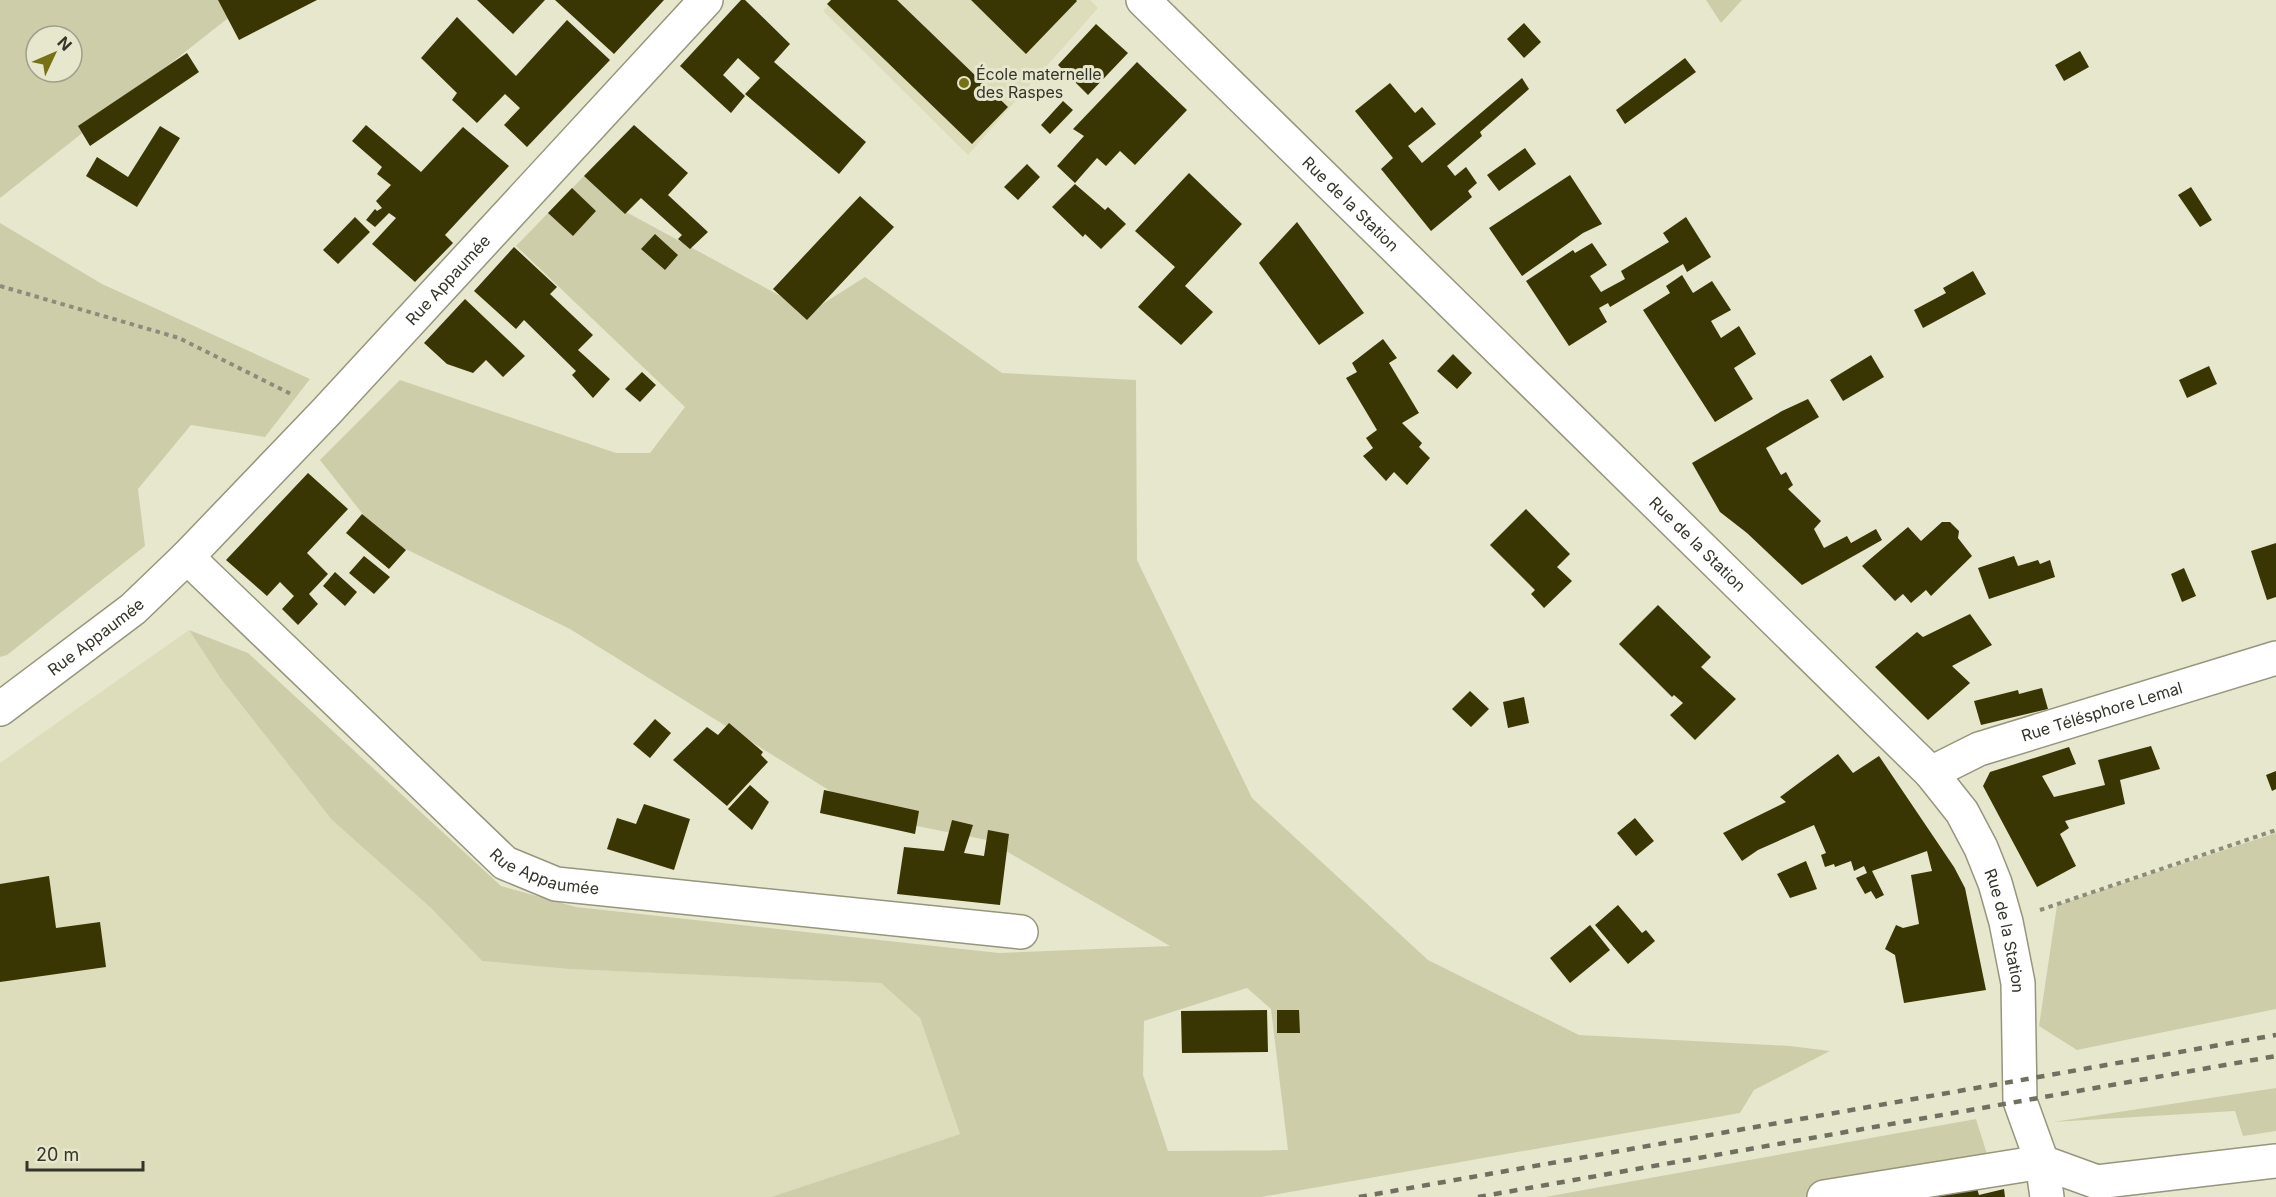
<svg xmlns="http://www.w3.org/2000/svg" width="2276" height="1197" font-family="Inter,sans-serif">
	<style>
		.built { fill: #dddcbb }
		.green { fill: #cecdaa; fill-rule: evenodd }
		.building { fill: #393603 }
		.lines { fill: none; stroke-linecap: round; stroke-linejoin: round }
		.street-casing { stroke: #96957d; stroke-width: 36 }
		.secondary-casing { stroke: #96957d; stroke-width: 36 }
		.path { stroke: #8d8c7b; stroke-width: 4; stroke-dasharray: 4.5 4.5; stroke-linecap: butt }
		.street { stroke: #fff; stroke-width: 33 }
		.secondary { stroke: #fff; stroke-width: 33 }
		.rail { stroke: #707060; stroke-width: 4.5; stroke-dasharray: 8 8; stroke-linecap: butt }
		.poi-dot { fill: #767112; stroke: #e7e7cd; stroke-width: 2 }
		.labels { text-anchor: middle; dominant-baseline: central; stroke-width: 6; stroke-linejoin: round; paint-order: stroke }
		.poi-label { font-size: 16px; fill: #35342a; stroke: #e7e7cd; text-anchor: start }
		.street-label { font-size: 16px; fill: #35342a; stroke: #e7e7cd }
	</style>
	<rect width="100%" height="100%" fill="#e7e7cd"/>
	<!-- built -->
	<path class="built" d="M834 0H1090L1098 8 968 155 823 11Z
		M189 630 221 679 332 820 431 908 482 961 569 969 881 983 920 1018 960 1134 771 1197H0V763Z"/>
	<!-- green -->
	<path class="green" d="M0 0H237L242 7 0 198ZM36 36H72V72H36Z
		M1706 0H1742L1721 23Z
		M586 174 628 213 810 312 865 277 1002 373 1136 380 1137 560 1252 798 1428 960 1579 1035 1790 1046 1830 1051 1754 1090 1740 1113 1261 1197H771L960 1134 920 1018 881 983 569 969 482 961 431 908 332 820 221 679 189 630 248 653 501 886 576 907 999 953 1170 946 987 840 872 817 570 629 381 537 320 460 400 380 616 453H650L685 407 516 246ZM1247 988 1271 1009 1288 1150 1168 1151 1143 1075 1144 1021Z
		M0 223 102 284 310 379 265 437 191 425 138 489 145 546 7 655 0 657Z
		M2276 833V1009L2077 1050 2039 1026 2057 905Z
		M2276 1088V1131L2243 1136 2235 1111 2053 1122Z
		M1976 1119 1987 1154 1807 1197H1545Z"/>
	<!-- building -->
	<path class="building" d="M218 0H317L239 40Z
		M477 0H545L513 34Z
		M555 0H664L614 54Z
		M741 0H745L790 44 774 62 866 142 839 174 745 94 760 78 738 58 723 75 745 96 731 113 680 66Z
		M831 0H897L1008 107 972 144 827 4Z
		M971 0H1076L1077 1 1026 54Z
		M457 17 516 76 567 20 610 60 527 147 504 125 520 108 505 94 477 123 452 100 457 93 421 58Z
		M1524 23 1541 42 1524 58 1507 39Z
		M1096 24 1128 53 1088 95 1058 65Z
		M2080 51 2089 67 2064 81 2055 65Z
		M187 53 199 72 90 146 78 126Z
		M1685 58 1696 72 1625 124 1616 110Z
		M1137 62 1187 110 1135 165 1120 151 1106 166 1097 158 1075 183 1057 166 1084 136 1073 129Z
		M1522 78 1529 89 1480 132 1482 136 1447 166 1455 176 1466 167 1477 183 1468 191 1472 197 1431 231 1381 169 1393 158 1355 111 1390 83 1415 113 1422 107 1436 124 1408 146 1422 163Z
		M1063 101 1073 110 1050 134 1041 125Z
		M366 125 421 172 463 127 509 166 445 235 453 243 415 282 372 244 396 218 389 213 375 227 366 220 375 209 377 211 382 208 376 201 391 185 377 174 382 167 352 141Z
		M634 125 688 173 668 195 708 232 690 249 678 239 682 235 641 198 625 214 584 176Z
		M160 126 180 138 137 207 86 176 97 157 128 177Z
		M1525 148 1536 164 1499 191 1487 175Z
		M1027 164 1040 177 1018 200 1004 187Z
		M1189 173 1242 224 1185 286 1213 312 1181 345 1138 307 1175 267 1135 231Z
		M1570 175 1602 224 1583 233 1522 276 1489 228Z
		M1075 184 1105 210 1108 207 1126 224 1101 249 1085 234 1083 237 1052 207Z
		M2191 187 2212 220 2200 227 2178 195Z
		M572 188 596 211 573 236 548 213Z
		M860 196 894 227 807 320 773 289Z
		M355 217 370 232 338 264 323 250Z
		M1686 217 1711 257 1687 272 1683 264 1610 307 1608 303 1599 308 1607 322 1569 346 1526 281 1573 250 1575 253 1592 243 1607 265 1590 276 1601 292 1625 279 1621 271 1669 242 1663 233Z
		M1297 222 1364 313 1319 345 1259 263Z
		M655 234 678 255 665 270 641 249Z
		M514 247 557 287 550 294 593 335 578 350 610 379 593 398 572 375 576 371 524 320 516 329 474 291Z
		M1973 271 1986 294 1923 328 1914 310 1946 293 1943 288Z
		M1682 275 1693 293 1712 281 1731 310 1711 321 1721 338 1739 326 1756 354 1734 368 1753 399 1715 422 1643 310 1670 293 1666 286Z
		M465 299 525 356 503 377 486 360 473 373 447 364 424 343Z
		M1383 339 1397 358 1389 363 1419 413 1402 423 1422 443 1419 447 1430 458 1407 485 1394 472 1386 481 1363 456 1373 448 1366 438 1377 430 1346 378 1357 372 1352 363Z
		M1453 354 1472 373 1457 389 1437 371Z
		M1871 355 1884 377 1843 401 1830 380Z
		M2209 366 2217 384 2187 398 2179 380Z
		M642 372 656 385 640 402 625 389Z
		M1808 399 1819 417 1766 448 1781 475 1786 472 1793 485 1788 489 1821 521 1814 529 1824 548 1847 536 1851 543 1876 529 1882 540 1802 585 1747 533 1720 512 1692 463 1782 411Z
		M308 473 348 509 307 553 328 574 309 594 318 604 298 625 282 609 294 596 280 582 267 596 226 560Z
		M1526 509 1570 554 1557 567 1572 581 1544 608 1531 594 1535 590 1490 545Z
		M362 514 406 550 389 569 346 533Z
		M1942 522H1950L1959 531 1958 538 1972 556 1931 596 1926 590 1911 603 1903 594 1895 601 1862 566 1908 527 1921 541Z
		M2276 543V597L2267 600 2251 551Z
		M364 556 390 577 374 594 349 573Z
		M2014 556 2018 566 2038 560 2040 564 2050 560 2055 577 1989 599 1978 568Z
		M2184 568 2196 596 2182 602 2171 574Z
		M335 572 357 592 345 606 323 586Z
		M1658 605 1711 657 1701 667 1736 699 1695 740 1670 715 1683 703 1674 695 1672 697 1619 644Z
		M1970 614 1992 645 1952 666 1970 683 1928 720 1875 667 1917 632 1923 637Z
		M2042 688 2048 709 1981 725 1974 701 2018 690 2019 694Z
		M1470 691 1489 709 1471 727 1452 709Z
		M1524 697 1529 723 1508 728 1503 702Z
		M655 719 671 733 650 758 633 744Z
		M729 723 763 752 761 755 768 762 727 806 673 760 707 727 718 735Z
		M2151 746 2160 769 2120 780 2125 804 2065 821 2069 828 2060 834 2076 866 2037 887 1983 786 1990 772 2069 747 2076 764 2042 776 2054 797 2105 785 2098 760Z
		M1838 754 1853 773 1879 756 1954 867 1965 888 1986 990 1904 1003 1895 955 1885 949 1896 925 1903 928 1919 924 1911 875 1932 871 1927 851 1872 871 1884 895 1876 899 1871 891 1865 894 1856 878 1867 873 1864 866 1854 871 1851 861 1835 867 1834 864 1825 867 1821 855 1826 853 1814 825 1758 850 1742 861 1723 833 1786 802 1780 797Z
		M2276 771V789L2272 791 2266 775Z
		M750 785 769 802 752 830 728 809Z
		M824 790 919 811 915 834 820 813Z
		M644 804 690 819 674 870 607 849 617 818 636 824Z
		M1635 818 1654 841 1636 856 1617 833Z
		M952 820 973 825 964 853 984 856 988 830 1009 834 1000 905 897 894 904 847 944 851Z
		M1806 861 1817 889 1790 898 1777 874Z
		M49 876 56 928 100 922 106 967 0 982V884Z
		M1618 905 1642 933 1646 930 1655 941 1628 964 1595 925Z
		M1590 925 1610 950 1570 983 1550 958Z
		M1267 1010 1268 1052 1182 1053 1181 1011Z
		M1277 1010H1299L1300 1033H1277Z
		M1976 1185 1979 1195 2004 1189 2005 1197H1924Z"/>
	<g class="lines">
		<!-- street casing -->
		<g class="street-casing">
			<g id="street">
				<path id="s1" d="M1143 0 1931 773 1962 812 1981 848 1995 883 2006 922 2018 983 2020 1101 2042 1162 2047 1197"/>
				<path id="s2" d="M187 557 505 863 556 884 1021 932"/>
				<path id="s3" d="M1931 773 1979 749 2276 658"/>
				<path d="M1824 1197 2042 1162 2097 1182 2276 1161"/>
			</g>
		</g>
		<!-- secondary casing -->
		<g class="secondary-casing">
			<g id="secondary">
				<path id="s4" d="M0 709 133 609 187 557 326 412 706 0"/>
			</g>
		</g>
		<!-- path -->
		<path class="path" d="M0 286 179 338 293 395
			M2040 910 2276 830"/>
		<!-- street -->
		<use href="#street" class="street"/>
		<!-- secondary -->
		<use href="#secondary" class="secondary"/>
		<!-- rail -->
		<path class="rail" d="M1359 1197 2276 1035
			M1478 1197 2276 1056"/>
	</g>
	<!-- markers -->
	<circle class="poi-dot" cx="964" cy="83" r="6"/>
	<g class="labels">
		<!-- poi labels -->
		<g class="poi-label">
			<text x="976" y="74">École maternelle<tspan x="976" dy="18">des Raspes</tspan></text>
		</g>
		<!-- street labels -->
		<g class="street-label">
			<text stroke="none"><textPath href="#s1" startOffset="291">Rue de la Station</textPath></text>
			<text stroke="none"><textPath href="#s4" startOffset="622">Rue Appaumée</textPath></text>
			<text stroke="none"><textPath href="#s1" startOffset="777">Rue de la Station</textPath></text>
			<text stroke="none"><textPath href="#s4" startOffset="120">Rue Appaumée</textPath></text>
			<text stroke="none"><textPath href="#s3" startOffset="182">Rue Télésphore Lemal</textPath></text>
			<text stroke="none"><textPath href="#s2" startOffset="482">Rue Appaumée</textPath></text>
			<text stroke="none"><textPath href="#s1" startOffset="1281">Rue de la Station</textPath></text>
		</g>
	</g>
	<!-- north arrow -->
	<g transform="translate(54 54) rotate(46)"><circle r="28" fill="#e7e7cd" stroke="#a09f8c" stroke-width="1.5"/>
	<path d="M0-4.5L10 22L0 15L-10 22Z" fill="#767112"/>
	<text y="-9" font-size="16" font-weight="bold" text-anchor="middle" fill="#35342a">N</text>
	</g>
	<!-- scale -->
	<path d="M27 1161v9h116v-9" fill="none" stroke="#35342a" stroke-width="3"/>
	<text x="36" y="1161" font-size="18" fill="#35342a" stroke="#e7e7cd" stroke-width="4.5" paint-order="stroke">20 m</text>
</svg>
